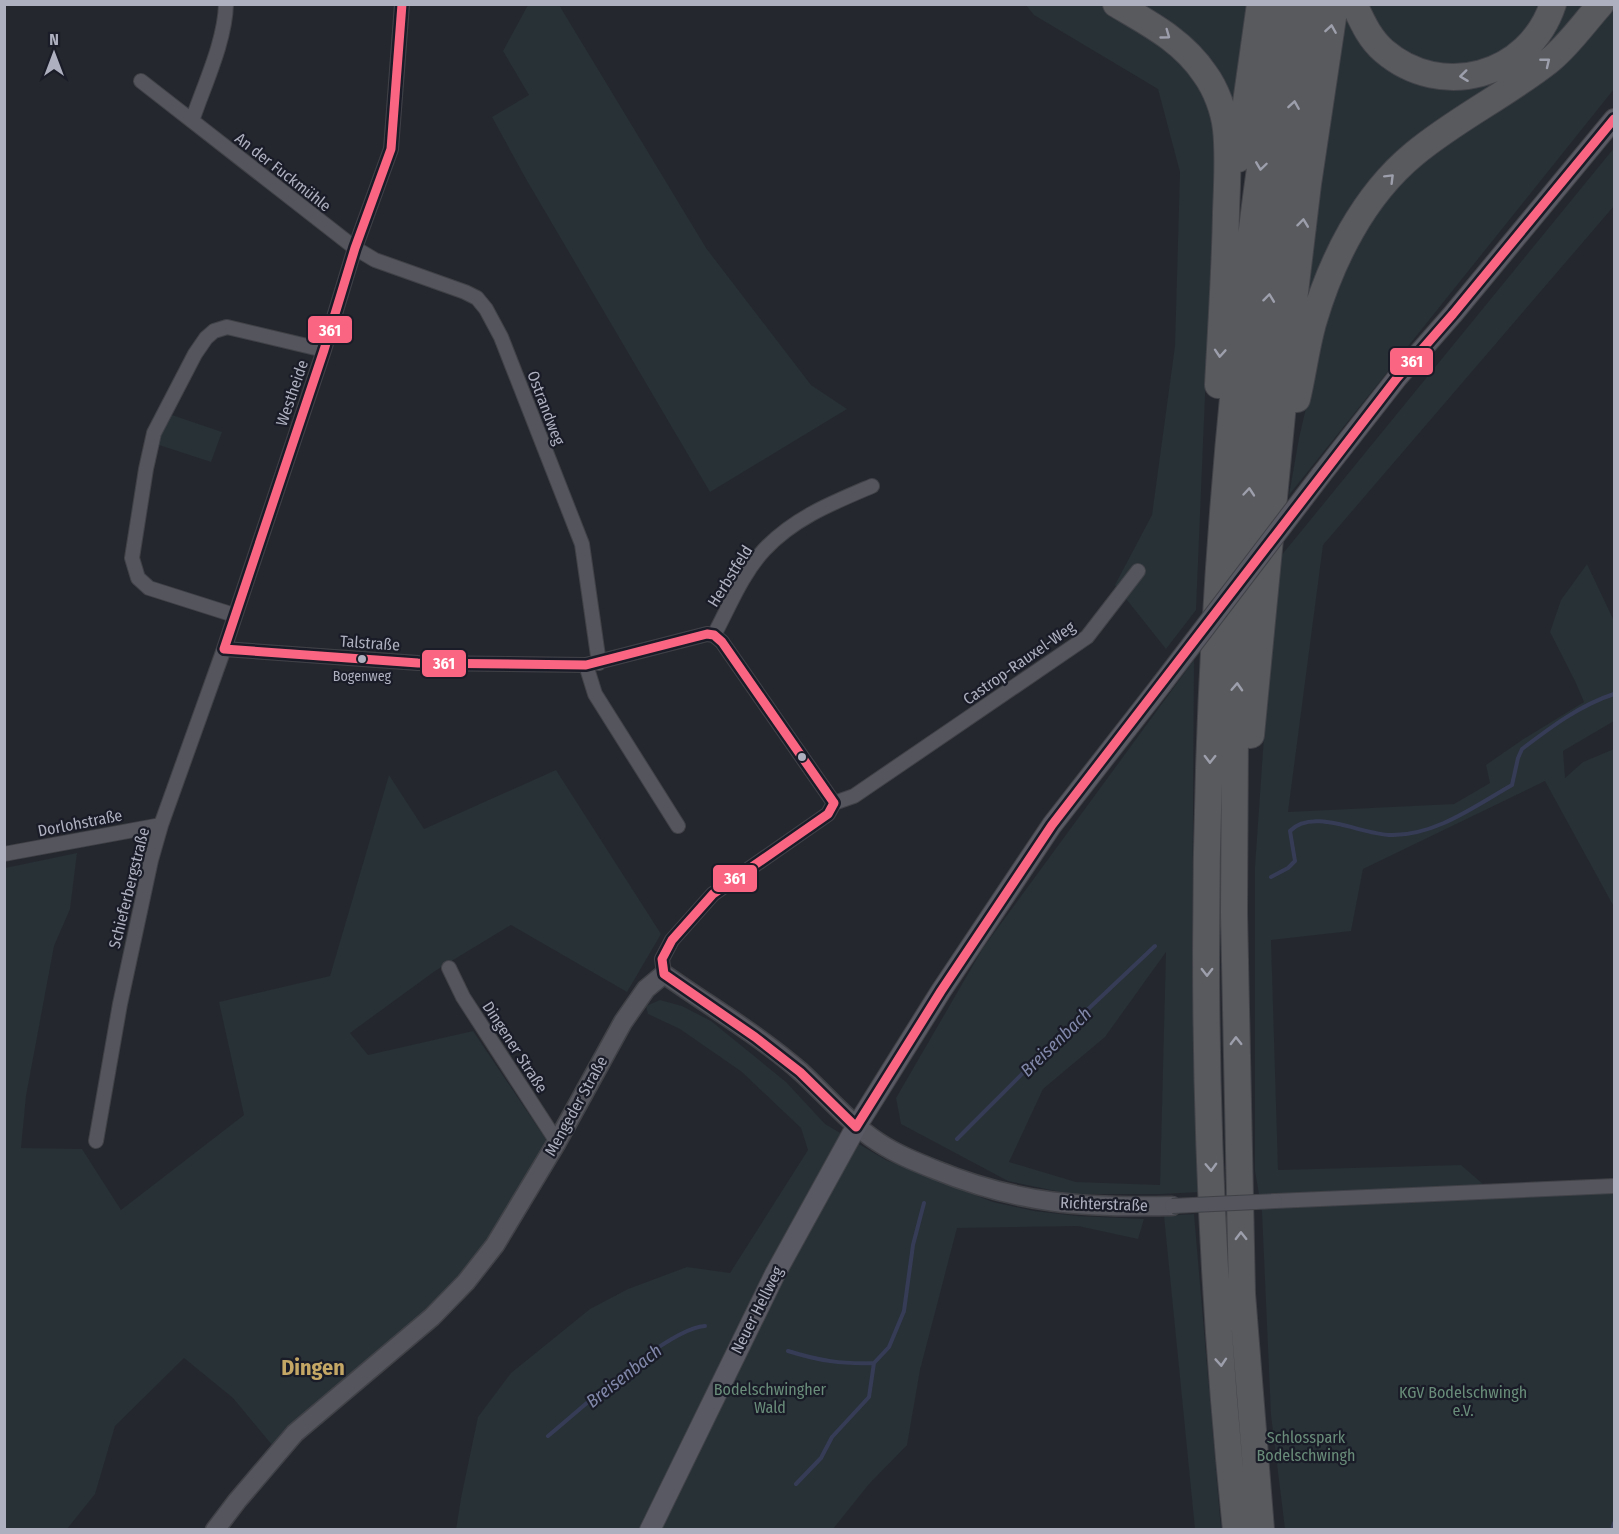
<svg xmlns="http://www.w3.org/2000/svg" width="1619" height="1534" font-family="'Fira Sans Condensed',sans-serif">
	<style>
		.green { fill: #273136; fill-rule: evenodd }
		.lines { fill: none; stroke-linecap: round; stroke-linejoin: round }
		.stream { stroke: #363c56; stroke-width: 4 }
		.minor-casing { stroke: #404248; stroke-width: 16 }
		.tertiary-casing { stroke: #404248; stroke-width: 21 }
		.secondary-casing { stroke: #404248; stroke-width: 22 }
		.motorway-casing { stroke: #414349; stroke-width: 28 }
		.minor { stroke: #54555d; stroke-width: 14 }
		.tertiary { stroke: #54555d; stroke-width: 18 }
		.secondary { stroke: #585962; stroke-width: 20 }
		.motorway { stroke: #595a5e; stroke-width: 26 }
		.minor-bridge-casing { stroke: #404248; stroke-width: 16; stroke-linecap: butt }
		.secondary-bridge-casing { stroke: #404248; stroke-width: 22; stroke-linecap: butt }
		.minor-bridge { stroke: #54555d; stroke-width: 14 }
		.secondary-bridge { stroke: #585962; stroke-width: 20 }
		.bus-1-casing { stroke: #1a1c27; stroke-width: 14 }
		.bus-1 { stroke: #fa6682; stroke-width: 9 }
		.oneway { stroke: #9d9fac }
		.bus-dot { fill: #aeb0c0; stroke: #1a1c27; stroke-width: 2 }
		.labels { text-anchor: middle; dominant-baseline: central; stroke-width: 4.5; stroke-linejoin: round; paint-order: stroke }
		.bus-label { font-size: 14px; fill: #aeb0c0; stroke: #1a1c27 }
		.street-label { font-size: 16px; fill: #aeb0c0; stroke: #1a1c27 }
		.park-label { font-size: 16px; fill: #698d7a; stroke: #1a1c27 }
		.water-label { font-size: 18px; font-style: italic; fill: #8188aa; stroke: #1a1c27 }
		.district-label { font-size: 22px; font-weight: bold; fill: #c4a665; stroke: #1a1c27 }
		.line-badge { stroke: #1a1c27; stroke-width: 2 }
		.badge-label { font-size: 16px; text-anchor: middle; font-weight: bold; fill: #fff }
	</style>
	<rect width="100%" height="100%" fill="#25272e"/>
	<!-- green -->
	<path class="green" d="M528 5H559L706 248 811 385 847 409 710 492 526 179 492 117 529 95 503 51Z
		M1026 5H1250L1234 129H1213L1215 158 1196 610 1166 649 1115 585 1152 515 1175 346 1180 172 1158 89 1034 15Z
		M1349 5H1591L1548 53 1361 199 1295 376 1332 100Z
		M1614 8V89L1289 495 1299 438 1329 310 1364 226 1418 163 1574 52Z
		M1614 148V206L1323 545 1288 812 1454 804 1490 783 1486 765 1522 740 1584 702 1575 681 1550 632 1561 600 1587 564 1614 621V721L1563 751 1565 778 1583 762 1614 749V907L1545 781 1363 869 1351 931 1271 940 1278 1170 1461 1165 1491 1191 1614 1186V1529H1285L1271 1415 1262 1212 1255 1171V867L1276 562Z
		M169 414 222 432 211 462 156 444Z
		M1194 660 1192 972 1200 1192 1161 1194H1070L1008 1181 901 1124 896 1098 983 948ZM1166 952 1160 1185 1076 1182 1009 1162 1043 1089 1105 1037Z
		M556 770 661 934 627 992 511 925 435 971 350 1033 368 1055 473 1031 549 1144C526 1183 502 1223 473 1258 416 1329 346 1392 282 1457L233 1398 184 1358 115 1426 95 1494 67 1529 5 1530V868L77 853 70 909 54 946 26 1096 21 1148 82 1149 121 1210 244 1115 219 1002 330 976 389 775 424 829Z
		M660 1000 682 1006 711 1021 786 1082 825 1124 886 1160 993 1202 1034 1211 1078 1216 1144 1219 1138 1239 1078 1226 957 1228 920 1370 907 1445 869 1484 833 1529 456 1530 461 1498 478 1417 511 1373 590 1309 628 1289 687 1267 730 1273 808 1150 801 1128 742 1072 680 1029 648 1014 646 1006Z
		M1194 1214 1221 1529H1195L1164 1216Z"/>
	<g class="lines">
		<!-- stream -->
		<path class="stream" d="M1271 877 1288 868 1295 861 1290 831C1313 807 1362 835 1391 835 1435 836 1475 806 1512 785L1518 758 1522 749C1551 727 1580 705 1614 694
			M957 1139 1067 1029 1155 946
			M788 1351C820 1361 841 1364 874 1363L889 1347 904 1311 913 1245 924 1203
			M548 1436C580 1410 668 1328 705 1326
			M796 1484 821 1458 832 1437 869 1397 874 1363
			M1612 1530 1614 1523"/>
		<!-- minor casing -->
		<g class="minor-casing">
			<path id="minor" d="M141 81 355 248 375 260 465 292 477 298 486 309 501 337 582 544 599 663
				M192 121C204 85 225 42 226 4
				M234 615 149 588 138 578 132 558 146 469 154 433 195 354 206 338 214 331 227 327 324 350
				M714 635C729 607 742 574 764 550 794 518 832 503 872 486
				M224 649 418 663 586 665 707 634 714 635 722 642 834 803
				M586 665 595 694 678 826
				M4 854 161 825
				M449 968 463 997 557 1142
				M664 974 662 959 672 940 713 894 828 814 834 803 854 796 1087 637 1138 571
				M96 1141 120 1004 151 860 161 825 224 649 324 350 355 248 391 149 402 4
				M1275 1201 1614 1186"/>
		</g>
		<!-- tertiary casing -->
		<g class="tertiary-casing">
			<path id="tertiary" d="M215 1530 237 1501 295 1433 432 1317 466 1282 495 1245 557 1142 623 1022 646 989 664 974C709 1006 759 1035 801 1072 827 1096 849 1123 878 1142 896 1154 916 1162 936 1170 1019 1204 1084 1208 1172 1206"/>
		</g>
		<!-- secondary casing -->
		<g class="secondary-casing">
			<path id="secondary" d="M1321 475 1397 378 1453 314 1614 119
				M650 1530 775 1274 856 1127 941 991 1052 825 1161 685"/>
		</g>
		<!-- motorway casing -->
		<g class="motorway-casing">
			<path id="motorway" d="M1116 4C1150 24 1183 41 1205 74 1216 89 1224 111 1226 129 1229 156 1227 184 1226 212 1225 270 1221 328 1218 385
				M1354 4C1362 21 1369 38 1384 51 1441 100 1529 77 1553 4
				M1238 159 1260 4
				M1297 399C1303 374 1306 348 1313 323 1331 261 1363 196 1414 154 1456 119 1506 95 1549 61 1568 46 1584 23 1601 4
				M1251 735 1289 342 1308 184 1335 4
				M1236 1530C1183 1022 1201 507 1285 4
				M1261 1530 1242 1294 1234 913 1235 726 1249 500 1265 329 1279 211 1310 4"/>
		</g>
		<!-- minor -->
		<use href="#minor" class="minor"/>
		<!-- tertiary -->
		<use href="#tertiary" class="tertiary"/>
		<!-- secondary -->
		<use href="#secondary" class="secondary"/>
		<!-- motorway -->
		<use href="#motorway" class="motorway"/>
		<!-- minor-bridge casing -->
		<g class="minor-bridge-casing">
			<path id="minor-bridge" d="M1172 1206 1275 1201"/>
		</g>
		<!-- secondary-bridge casing -->
		<g class="secondary-bridge-casing">
			<path id="secondary-bridge" d="M1161 685 1321 475"/>
		</g>
		<!-- minor-bridge -->
		<use href="#minor-bridge" class="minor-bridge"/>
		<!-- secondary-bridge -->
		<use href="#secondary-bridge" class="secondary-bridge"/>
		<!-- bus-1 casing -->
		<g class="bus-1-casing">
			<path id="bus-1" d="M224 649 418 663 586 665 707 634 714 635 722 642 834 803
				M224 649 324 350 355 248 391 149 402 4
				M664 974 662 959 672 940 713 894 828 814 834 803
				M664 974 755 1037 800 1072 856 1127
				M856 1127 941 991 1052 825 1397 378 1453 314 1614 119"/>
		</g>
		<!-- bus-1 -->
		<use href="#bus-1" class="bus-1"/>
	</g>
	<!-- one-way arrows -->
	<defs><path id="oneway-chevron" d="M-2-3.5L2.5 0L-2 3.5" fill="none" stroke-width="1.6" stroke-linecap="round" stroke-linejoin="round" transform="scale(1.5)"/></defs>
	<g class="oneway">
		<use href="#oneway-chevron" transform="translate(1331 29) rotate(-81)"/>
		<use href="#oneway-chevron" transform="translate(1166 35) rotate(36)"/>
		<use href="#oneway-chevron" transform="translate(1546 62) rotate(-39)"/>
		<use href="#oneway-chevron" transform="translate(1464 76) rotate(173)"/>
		<use href="#oneway-chevron" transform="translate(1294 105) rotate(-81)"/>
		<use href="#oneway-chevron" transform="translate(1261 166) rotate(98)"/>
		<use href="#oneway-chevron" transform="translate(1390 178) rotate(-45)"/>
		<use href="#oneway-chevron" transform="translate(1303 223) rotate(-83)"/>
		<use href="#oneway-chevron" transform="translate(1269 298) rotate(-83)"/>
		<use href="#oneway-chevron" transform="translate(1220 353) rotate(94)"/>
		<use href="#oneway-chevron" transform="translate(1249 492) rotate(-85)"/>
		<use href="#oneway-chevron" transform="translate(1237 687) rotate(-87)"/>
		<use href="#oneway-chevron" transform="translate(1210 759) rotate(91)"/>
		<use href="#oneway-chevron" transform="translate(1207 972) rotate(90)"/>
		<use href="#oneway-chevron" transform="translate(1236 1041) rotate(-91)"/>
		<use href="#oneway-chevron" transform="translate(1211 1167) rotate(88)"/>
		<use href="#oneway-chevron" transform="translate(1241 1236) rotate(-91)"/>
		<use href="#oneway-chevron" transform="translate(1221 1362) rotate(86)"/>
	</g>
	<!-- markers -->
	<g class="bus-dot">
		<circle cx="362" cy="659" r="5"/>
		<circle cx="802" cy="757" r="5"/>
	</g>
	<g class="labels">
		<!-- bus labels -->
		<g class="bus-label">
			<text x="362" y="676">Bogenweg</text>
		</g>
		<!-- street labels -->
		<g class="street-label">
			<text transform="translate(283 172) rotate(38)">An der Fuckmühle</text>
			<text transform="translate(292 393) rotate(-71)">Westheide</text>
			<text transform="translate(546 408) rotate(69)">Ostrandweg</text>
			<text transform="translate(730 576) rotate(-58)">Herbstfeld</text>
			<text transform="translate(370 643) rotate(4)">Talstraße</text>
			<text transform="translate(1019 663) rotate(-35)">Castrop-Rauxel-Weg</text>
			<text transform="translate(80 823) rotate(-11)">Dorlohstraße</text>
			<text transform="translate(129 888) rotate(-76)">Schieferbergstraße</text>
			<text transform="translate(515 1047) rotate(57)">Dingener Straße</text>
			<text transform="translate(576 1106) rotate(-61)">Mengeder Straße</text>
			<text transform="translate(1104 1204) rotate(2)">Richterstraße</text>
			<text transform="translate(757 1310) rotate(-63)">Neuer Hellweg</text>
		</g>
		<!-- park labels -->
		<g class="park-label">
			<text x="770" y="1389">Bodelschwingher<tspan x="770" dy="18">Wald</tspan></text>
			<text x="1463" y="1392">KGV Bodelschwingh<tspan x="1463" dy="18">e.V.</tspan></text>
			<text x="1306" y="1437">Schlosspark<tspan x="1306" dy="18">Bodelschwingh</tspan></text>
		</g>
		<!-- water labels -->
		<g class="water-label">
			<text transform="translate(1056 1042) rotate(-44)">Breisenbach</text>
			<text transform="translate(624 1376) rotate(-38)">Breisenbach</text>
		</g>
		<!-- district labels -->
		<g class="district-label">
			<text x="313" y="1367">Dingen</text>
		</g>
	</g>
	<g class="line-badge">
		<rect x="307" y="315" width="46" height="29" rx="6" fill="#fa6682"/>
		<rect x="1389" y="347" width="45" height="29" rx="6" fill="#fa6682"/>
		<rect x="421" y="649" width="46" height="29" rx="6" fill="#fa6682"/>
		<rect x="712" y="864" width="46" height="29" rx="6" fill="#fa6682"/>
	</g>
	<g class="badge-label">
		<text x="330" y="336">361</text>
		<text x="1412" y="367">361</text>
		<text x="444" y="669">361</text>
		<text x="735" y="884">361</text>
	</g>
	<!-- border -->
	<rect width="1619" height="1534" fill="none" stroke="#aeb0c0" stroke-width="12"/>
	<!-- north arrow -->
	<g transform="translate(54 54)" stroke="#1a1c27" stroke-width="4.5" paint-order="stroke">
	<path d="M0-4.5L10 22L0 15L-10 22Z" fill="#aeb0c0"/>
	<text y="-9" font-size="16" font-weight="bold" text-anchor="middle" fill="#aeb0c0">N</text>
	</g>
</svg>
